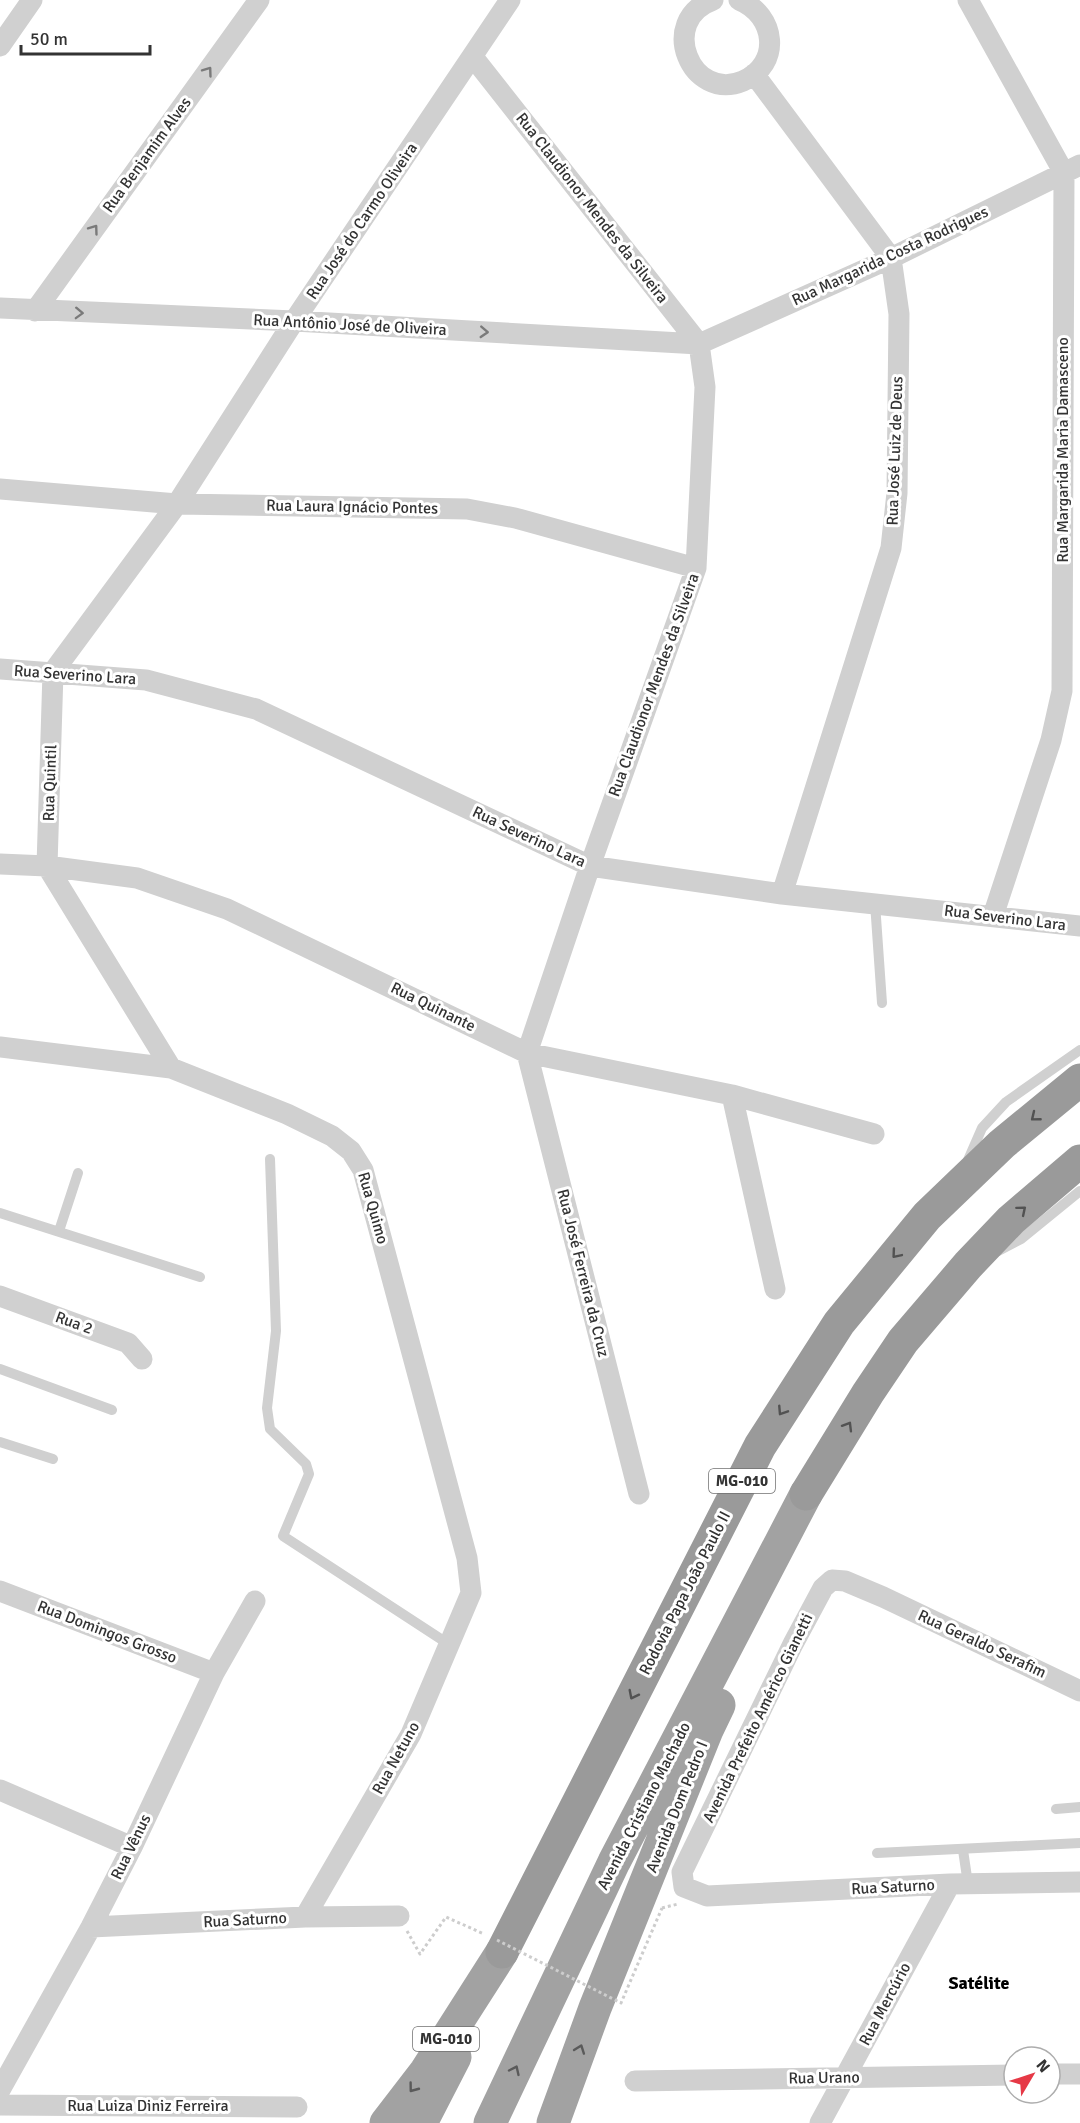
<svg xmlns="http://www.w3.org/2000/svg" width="1080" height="2123" font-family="Signika,sans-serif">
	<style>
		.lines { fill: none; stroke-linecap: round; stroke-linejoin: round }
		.path { stroke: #cdcdcd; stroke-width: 3; stroke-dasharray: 3 3; stroke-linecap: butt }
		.service { stroke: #d0d0d0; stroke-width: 10 }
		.minor { stroke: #d0d0d0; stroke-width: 21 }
		.trunk { stroke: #a2a2a2; stroke-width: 33 }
		.motorway { stroke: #9a9a9a; stroke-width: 33 }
		.path-bridge { stroke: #cdcdcd; stroke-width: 3; stroke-dasharray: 3 3; stroke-linecap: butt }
		.oneway { stroke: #7a7a7a }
		.oneway2 { stroke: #525252 }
		.oneway3 { stroke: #5a5a5a }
		.labels { text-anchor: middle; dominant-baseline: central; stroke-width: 6; stroke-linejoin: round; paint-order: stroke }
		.shield { fill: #fff; stroke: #707070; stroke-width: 1.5 }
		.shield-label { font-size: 15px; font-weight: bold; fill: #333 }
		.street-label { font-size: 16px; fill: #333; stroke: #fff }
		.neighbourhood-label { font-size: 18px; font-weight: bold; fill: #000; stroke: #fff }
	</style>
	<rect width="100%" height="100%" fill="#fff"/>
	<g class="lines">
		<!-- path -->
		<path class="path" d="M662 1908 678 1904
			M407 1931 420 1954 446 1917 484 1934"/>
		<!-- service -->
		<path class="service" d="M875 903 882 1003
			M270 1159 276 1331 267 1408 270 1429 306 1464 309 1474 283 1536 450 1645
			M968 1160 982 1128 1006 1102 1080 1050
			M0 1213 200 1277
			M59 1231 78 1173
			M998 1251 1021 1239 1080 1191
			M0 1369 112 1410
			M0 1442 53 1459
			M1056 1809 1080 1807
			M963 1850 968 1884
			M877 1853 1080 1843"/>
		<!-- minor -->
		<path class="minor" d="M713 0C657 20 691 103 743 81 782 64 776 15 739 0
			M968 0 1064 173 1062 691 1051 740 993 916
			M0 46 32 0
			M473 57 699 344 705 387 696 568 590 866 527 1053 639 1494
			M754 74 891 258 899 314 897 493 891 548 782 894
			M0 308 294 321 699 344 891 258 1080 165
			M35 311 259 0
			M0 489 177 504 467 509 515 518 696 568
			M0 669 146 680 256 709 590 866 782 894 1080 926
			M0 864 47 866 137 878 227 909 527 1053 732 1095 874 1134
			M0 1047 171 1068 287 1114 332 1136 351 1151 363 1170 467 1558 471 1593 411 1734 305 1917
			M171 1068 47 866 53 672 177 504 294 321 510 0
			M732 1095 775 1289
			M0 1296 128 1343 142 1359
			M0 1591 214 1673
			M1080 1691 883 1597 845 1581 832 1580 823 1588 793 1644 682 1872 684 1887 707 1896 950 1884 1080 1882
			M0 1790 132 1847
			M91 1927 305 1917 399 1916
			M1050 2074H1080
			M635 2081 1014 2075
			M0 2090 91 1927 132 1847 214 1673 255 1601
			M0 2105 297 2107
			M820 2123 950 1884"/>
		<!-- trunk -->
		<path class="trunk" d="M386 2123 426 2071 502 1952
			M421 2123 455 2057
			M490 2123 614 1862 806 1494
			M553 2123 595 2008 707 1730 719 1705"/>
		<!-- motorway -->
		<path class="motorway" d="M806 1494 868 1393 903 1341 968 1265 1011 1220 1080 1161
			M502 1952 760 1446 839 1323 927 1216 1002 1144 1080 1080"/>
		<!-- path-bridge -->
		<path class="path-bridge" d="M497 1940 621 2003 662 1908"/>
	</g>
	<!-- one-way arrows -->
	<defs><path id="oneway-chevron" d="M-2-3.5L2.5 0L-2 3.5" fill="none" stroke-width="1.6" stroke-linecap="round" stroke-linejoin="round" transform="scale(1.5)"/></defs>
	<g class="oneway">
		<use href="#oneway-chevron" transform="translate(208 71) rotate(-54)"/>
		<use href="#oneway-chevron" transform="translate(94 229) rotate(-54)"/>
		<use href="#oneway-chevron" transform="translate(79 313) rotate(2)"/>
		<use href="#oneway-chevron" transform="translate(484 332) rotate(3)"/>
	</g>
	<g class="oneway2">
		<use href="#oneway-chevron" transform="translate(1035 1117) rotate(141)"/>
		<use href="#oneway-chevron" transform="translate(1022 1210) rotate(-40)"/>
		<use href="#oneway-chevron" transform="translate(896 1254) rotate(130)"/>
		<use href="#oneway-chevron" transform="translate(782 1411) rotate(123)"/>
		<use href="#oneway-chevron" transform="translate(848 1426) rotate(-59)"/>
		<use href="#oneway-chevron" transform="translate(633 1695) rotate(117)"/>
	</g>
	<g class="oneway3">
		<use href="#oneway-chevron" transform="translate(580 2049) rotate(-70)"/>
		<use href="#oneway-chevron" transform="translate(515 2070) rotate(-65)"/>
		<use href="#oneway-chevron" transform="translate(413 2088) rotate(127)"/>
	</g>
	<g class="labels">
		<!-- shield labels -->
		<g class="shield">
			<rect x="709" y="1469" width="66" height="24" rx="4.5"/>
			<rect x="413" y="2027" width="66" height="24" rx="4.5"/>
		</g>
		<g class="shield-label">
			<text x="742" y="1481">MG-010</text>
			<text x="446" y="2039">MG-010</text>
		</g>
		<!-- street labels -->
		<g class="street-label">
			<text transform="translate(147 155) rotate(-54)">Rua Benjamim Alves</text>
			<text transform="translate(592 208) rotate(52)">Rua Claudionor Mendes da Silveira</text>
			<text transform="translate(362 221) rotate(-56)">Rua José do Carmo Oliveira</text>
			<text transform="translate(890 256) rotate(-25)">Rua Margarida Costa Rodrigues</text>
			<text transform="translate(350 325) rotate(3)">Rua Antônio José de Oliveira</text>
			<text transform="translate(1063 450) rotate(-90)">Rua Margarida Maria Damasceno</text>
			<text transform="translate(895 451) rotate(-88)">Rua José Luiz de Deus</text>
			<text transform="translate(352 507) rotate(1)">Rua Laura Ignácio Pontes</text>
			<text transform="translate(75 675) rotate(4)">Rua Severino Lara</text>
			<text transform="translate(654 685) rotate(-70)">Rua Claudionor Mendes da Silveira</text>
			<text transform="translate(50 783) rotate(-88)">Rua Quintil</text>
			<text transform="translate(529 837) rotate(25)">Rua Severino Lara</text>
			<text transform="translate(1005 918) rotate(7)">Rua Severino Lara</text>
			<text transform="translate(433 1007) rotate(26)">Rua Quinante</text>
			<text transform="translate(373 1208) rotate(74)">Rua Quimo</text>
			<text transform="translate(583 1273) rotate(76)">Rua José Ferreira da Cruz</text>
			<text transform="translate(74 1323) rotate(20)">Rua 2</text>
			<text transform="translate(685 1593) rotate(-63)">Rodovia Papa João Paulo II</text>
			<text transform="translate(107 1632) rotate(21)">Rua Domingos Grosso</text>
			<text transform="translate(982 1644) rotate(25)">Rua Geraldo Serafim</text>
			<text transform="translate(758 1718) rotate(-64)">Avenida Prefeito Américo Gianetti</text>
			<text transform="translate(396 1758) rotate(-61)">Rua Netuno</text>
			<text transform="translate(644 1806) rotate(-63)">Avenida Cristiano Machado</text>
			<text transform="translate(677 1807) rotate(-68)">Avenida Dom Pedro I</text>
			<text transform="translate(131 1847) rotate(-64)">Rua Vênus</text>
			<text transform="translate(893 1887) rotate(-3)">Rua Saturno</text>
			<text transform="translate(245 1920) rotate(-3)">Rua Saturno</text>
			<text transform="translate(885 2004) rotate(-62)">Rua Mercúrio</text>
			<text transform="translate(824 2078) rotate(-1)">Rua Urano</text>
			<text x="148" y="2106">Rua Luiza Diniz Ferreira</text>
		</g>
		<!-- neighbourhood labels -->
		<g class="neighbourhood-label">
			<text x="979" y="1983">Satélite</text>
		</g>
	</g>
	<!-- north arrow -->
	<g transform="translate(1032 2075) rotate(51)"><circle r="28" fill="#ffffff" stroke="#adadad" stroke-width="1.5"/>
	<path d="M0-4.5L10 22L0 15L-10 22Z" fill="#e63946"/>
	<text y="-9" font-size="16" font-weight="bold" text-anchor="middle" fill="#333333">N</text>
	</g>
	<!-- scale -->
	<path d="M21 45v9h129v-9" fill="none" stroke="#333333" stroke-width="3"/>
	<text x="30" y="45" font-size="18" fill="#333333" stroke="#ffffff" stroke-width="4.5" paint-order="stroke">50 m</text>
</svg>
